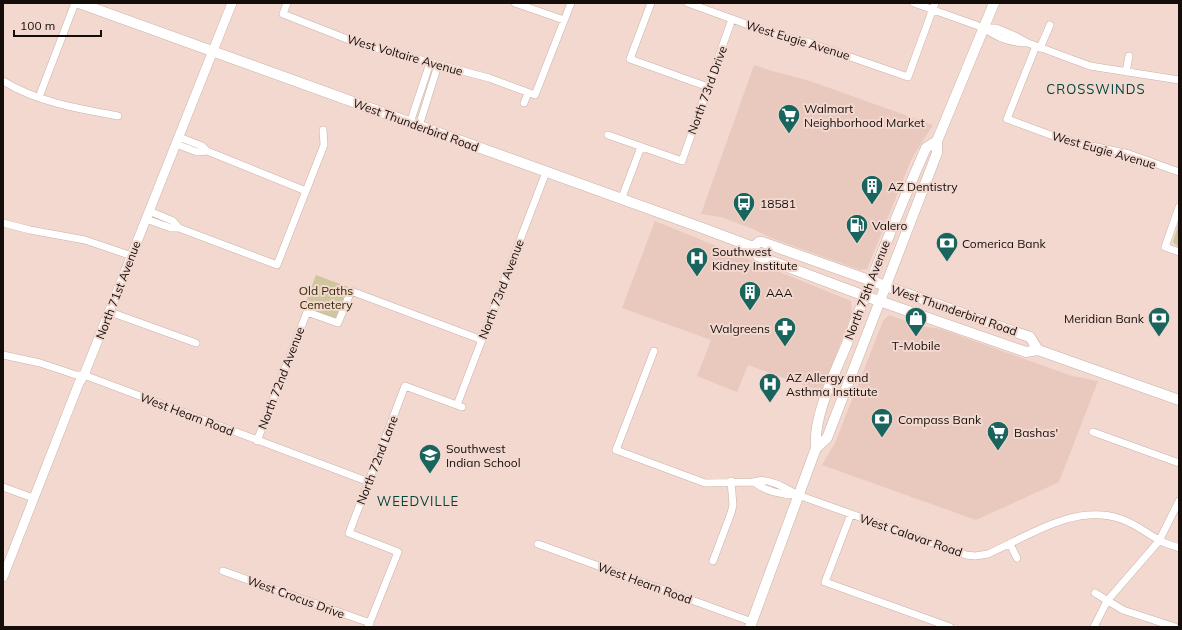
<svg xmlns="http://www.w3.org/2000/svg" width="1182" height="630" font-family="Mulish,sans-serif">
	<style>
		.built { fill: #e9c9bd }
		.green { fill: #cec69c }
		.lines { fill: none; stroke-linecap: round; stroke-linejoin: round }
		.minor-casing { stroke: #c9b1a8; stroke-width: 8 }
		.tertiary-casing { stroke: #c9b1a8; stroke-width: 10 }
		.secondary-casing { stroke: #c9b1a8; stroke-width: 11 }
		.minor { stroke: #fff; stroke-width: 7 }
		.tertiary { stroke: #fff; stroke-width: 9 }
		.secondary { stroke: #fff; stroke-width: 10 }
		.labels { text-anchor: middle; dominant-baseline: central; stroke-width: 4; stroke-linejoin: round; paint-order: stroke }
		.street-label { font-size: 12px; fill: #150d0a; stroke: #f2d8cf }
		.poi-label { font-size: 12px; fill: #150d0a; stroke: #f2d8cf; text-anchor: start }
		.park-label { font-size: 12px; fill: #342c00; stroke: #f2d8cf }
		.neighbourhood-label { font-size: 13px; letter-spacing: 1px; fill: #03443f; stroke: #f2d8cf }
	</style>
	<rect width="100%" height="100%" fill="#f2d8cf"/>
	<!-- built -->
	<path class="built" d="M754 65 772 71 807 80 933 125 912 158 867 269 860 270 771 238 753 229 721 217 701 214Z
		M655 221 851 301 852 313 822 392 748 365 737 392 697 376 711 340 622 308Z
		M889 315 921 326 941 329 1072 376 1098 381 1059 482 976 520 822 465 835 443 883 321Z"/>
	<!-- green -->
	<path class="green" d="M1179 222V248L1173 242Z
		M316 275 348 287 335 319 304 307Z"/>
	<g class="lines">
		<!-- minor casing -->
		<g class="minor-casing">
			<path id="minor" d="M287 3 283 14 357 43 489 78 535 95 571 3
				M515 3 564 20
				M651 3 630 59 708 87
				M688 3 771 33 810 43 908 77 935 3
				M914 3 984 28C997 38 1011 43 1028 43
				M984 28H996L1017 37 1028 43 1090 66 1179 80
				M1036 46 1007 119 1064 140 1129 154 1179 172
				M1040 48 1050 25
				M1126 72 1129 56
				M3 81C37 102 79 109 118 116
				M39 97 75 3
				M524 103 528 93
				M410 123 430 63
				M419 126 438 65
				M608 135 682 161 732 19
				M179 137 202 146 207 151 306 191
				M176 144 197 152 207 151
				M621 200 641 147
				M1179 207 1165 247 1179 252
				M149 211 173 221 179 228
				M146 219 171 228H179L277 265 324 145 323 130
				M3 223 30 230 85 240 132 256
				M110 312 196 343
				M654 351 616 450 705 483 754 482C767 476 787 489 798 495L966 555 975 556 988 554C1029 536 1075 503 1121 519 1136 524 1146 533 1159 540 1165 544 1172 545 1179 548
				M3 355 40 363 76 375H84L369 482
				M457 405 546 172
				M1093 432 1179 463
				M257 441 307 312 338 323 351 291 482 340
				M754 482C765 491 782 495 796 495
				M3 487 33 498
				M851 514 825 582 950 627
				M538 544 752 622
				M1010 544 1017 558
				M713 561 731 513 733 505 731 481
				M223 571 370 623
				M1095 593 1123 610 1175 627
				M368 627 398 552 349 533 405 386 462 407
				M1094 627 1107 601 1159 541 1179 501"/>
		</g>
		<!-- tertiary casing -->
		<g class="tertiary-casing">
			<path id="tertiary" d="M3 577 79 383 84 375 232 3"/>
		</g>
		<!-- secondary casing -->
		<g class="secondary-casing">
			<path id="secondary" d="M79 3 705 229 753 247 758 256 865 296 1026 352 1038 350 1179 400
				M753 247 759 242H762L1001 327 1030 337 1038 350
				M816 448 827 438 937 153V141L994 3
				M750 627 816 448C813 417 834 375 846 346 871 280 897 213 926 148L937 141"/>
		</g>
		<!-- minor -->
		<use href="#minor" class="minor"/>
		<!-- tertiary -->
		<use href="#tertiary" class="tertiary"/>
		<!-- secondary -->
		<use href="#secondary" class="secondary"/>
	</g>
	<!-- icons -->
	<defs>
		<g id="supermarket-pin" transform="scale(1.15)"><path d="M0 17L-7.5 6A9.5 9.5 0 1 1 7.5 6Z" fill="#19655e" stroke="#f2d8cf"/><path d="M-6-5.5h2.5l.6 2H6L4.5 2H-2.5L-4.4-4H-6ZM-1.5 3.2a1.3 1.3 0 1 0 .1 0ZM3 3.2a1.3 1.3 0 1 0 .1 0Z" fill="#fff"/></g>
		<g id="building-pin" transform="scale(1.15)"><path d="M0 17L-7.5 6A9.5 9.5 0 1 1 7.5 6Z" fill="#19655e" stroke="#f2d8cf"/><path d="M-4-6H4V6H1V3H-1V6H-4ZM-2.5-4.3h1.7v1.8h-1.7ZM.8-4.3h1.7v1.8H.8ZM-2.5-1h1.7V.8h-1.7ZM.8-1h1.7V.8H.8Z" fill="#fff"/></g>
		<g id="bus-pin" transform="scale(1.15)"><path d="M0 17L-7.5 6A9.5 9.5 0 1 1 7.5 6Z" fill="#19655e" stroke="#f2d8cf"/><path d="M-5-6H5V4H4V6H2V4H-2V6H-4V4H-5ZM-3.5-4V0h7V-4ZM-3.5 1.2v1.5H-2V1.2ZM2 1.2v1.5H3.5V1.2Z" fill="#fff"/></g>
		<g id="fuel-pin" transform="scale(1.15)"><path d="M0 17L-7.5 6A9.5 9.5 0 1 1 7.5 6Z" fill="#19655e" stroke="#f2d8cf"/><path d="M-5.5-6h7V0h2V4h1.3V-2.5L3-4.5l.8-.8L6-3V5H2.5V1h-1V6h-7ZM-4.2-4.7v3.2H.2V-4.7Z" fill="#fff"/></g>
		<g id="bank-pin" transform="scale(1.15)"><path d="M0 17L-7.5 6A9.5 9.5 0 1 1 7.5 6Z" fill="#19655e" stroke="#f2d8cf"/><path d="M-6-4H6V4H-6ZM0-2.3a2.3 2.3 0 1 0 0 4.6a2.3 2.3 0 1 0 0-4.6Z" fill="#fff"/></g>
		<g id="hospital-pin" transform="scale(1.15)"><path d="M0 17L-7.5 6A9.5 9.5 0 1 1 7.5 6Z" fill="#19655e" stroke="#f2d8cf"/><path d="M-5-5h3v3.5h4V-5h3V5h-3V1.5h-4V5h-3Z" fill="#fff"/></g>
		<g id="shop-pin" transform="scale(1.15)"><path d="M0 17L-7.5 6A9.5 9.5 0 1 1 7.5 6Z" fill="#19655e" stroke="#f2d8cf"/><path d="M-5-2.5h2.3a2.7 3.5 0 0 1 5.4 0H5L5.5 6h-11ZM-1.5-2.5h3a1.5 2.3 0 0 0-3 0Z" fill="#fff"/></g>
		<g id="pharmacy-pin" transform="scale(1.15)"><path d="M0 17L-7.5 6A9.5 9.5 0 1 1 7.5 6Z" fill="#19655e" stroke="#f2d8cf"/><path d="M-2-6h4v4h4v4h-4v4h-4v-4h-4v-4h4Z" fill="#fff"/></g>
		<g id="school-pin" transform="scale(1.15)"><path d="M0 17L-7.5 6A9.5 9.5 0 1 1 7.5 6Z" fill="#19655e" stroke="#f2d8cf"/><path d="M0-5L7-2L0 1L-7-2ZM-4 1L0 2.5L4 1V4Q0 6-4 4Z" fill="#fff"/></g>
	</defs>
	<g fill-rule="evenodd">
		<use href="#supermarket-pin" x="789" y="115"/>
		<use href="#building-pin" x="872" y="186"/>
		<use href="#bus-pin" x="744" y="203"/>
		<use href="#fuel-pin" x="857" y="225"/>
		<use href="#bank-pin" x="947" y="243"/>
		<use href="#hospital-pin" x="697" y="258"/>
		<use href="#building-pin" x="750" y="292"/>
		<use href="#shop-pin" x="916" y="318"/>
		<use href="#bank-pin" x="1159" y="318"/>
		<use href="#pharmacy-pin" x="785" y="328"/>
		<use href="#hospital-pin" x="770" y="384"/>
		<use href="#bank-pin" x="882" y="419"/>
		<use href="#supermarket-pin" x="998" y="432"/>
		<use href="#school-pin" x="430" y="455"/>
	</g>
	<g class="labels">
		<!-- street labels -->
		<g class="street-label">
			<text transform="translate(798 40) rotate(17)">West Eugie Avenue</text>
			<text transform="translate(405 55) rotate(16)">West Voltaire Avenue</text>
			<text transform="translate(707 90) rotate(-70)">North 73rd Drive</text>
			<text transform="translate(416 125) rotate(20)">West Thunderbird Road</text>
			<text transform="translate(1104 150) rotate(16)">West Eugie Avenue</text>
			<text transform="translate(501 289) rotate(-69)">North 73rd Avenue</text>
			<text transform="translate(118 290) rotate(-69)">North 71st Avenue</text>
			<text transform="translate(867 290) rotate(-69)">North 75th Avenue</text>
			<text transform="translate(954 310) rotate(19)">West Thunderbird Road</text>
			<text transform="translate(281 378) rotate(-69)">North 72nd Avenue</text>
			<text transform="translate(187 414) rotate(21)">West Hearn Road</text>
			<text transform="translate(377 460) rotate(-69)">North 72nd Lane</text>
			<text transform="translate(911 535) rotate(19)">West Calavar Road</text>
			<text transform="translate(645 583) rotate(20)">West Hearn Road</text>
			<text transform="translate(296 597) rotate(20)">West Crocus Drive</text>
		</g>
		<!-- poi labels -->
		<g class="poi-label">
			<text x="804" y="108">Walmart<tspan x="804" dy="14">Neighborhood Market</tspan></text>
			<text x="888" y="186">AZ Dentistry</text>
			<text x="760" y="203">18581</text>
			<text x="872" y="225">Valero</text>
			<text x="962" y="243">Comerica Bank</text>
			<text x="712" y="251">Southwest<tspan x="712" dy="14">Kidney Institute</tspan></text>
			<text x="766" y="292">AAA</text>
			<text x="1144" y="318" text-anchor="end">Meridian Bank</text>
			<text x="770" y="328" text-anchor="end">Walgreens</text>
			<text x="916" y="345" text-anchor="middle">T-Mobile</text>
			<text x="786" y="377">AZ Allergy and<tspan x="786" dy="14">Asthma Institute</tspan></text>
			<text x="898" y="419">Compass Bank</text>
			<text x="1014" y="432">Bashas'</text>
			<text x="446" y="448">Southwest<tspan x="446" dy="14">Indian School</tspan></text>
		</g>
		<!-- park labels -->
		<g class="park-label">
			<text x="326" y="290">Old Paths<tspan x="326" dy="14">Cemetery</tspan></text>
		</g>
		<!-- neighbourhood labels -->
		<g class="neighbourhood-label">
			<text x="1096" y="89">CROSSWINDS</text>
			<text x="418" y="501">WEEDVILLE</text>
		</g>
	</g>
	<!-- border -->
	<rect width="1182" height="630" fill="none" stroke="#150d0a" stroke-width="8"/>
	<!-- scale -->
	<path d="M14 30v6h87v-6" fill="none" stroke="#150d0a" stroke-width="2"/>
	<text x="20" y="30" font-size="12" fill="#150d0a" stroke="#f2d8cf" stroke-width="3" paint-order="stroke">100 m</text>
</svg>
